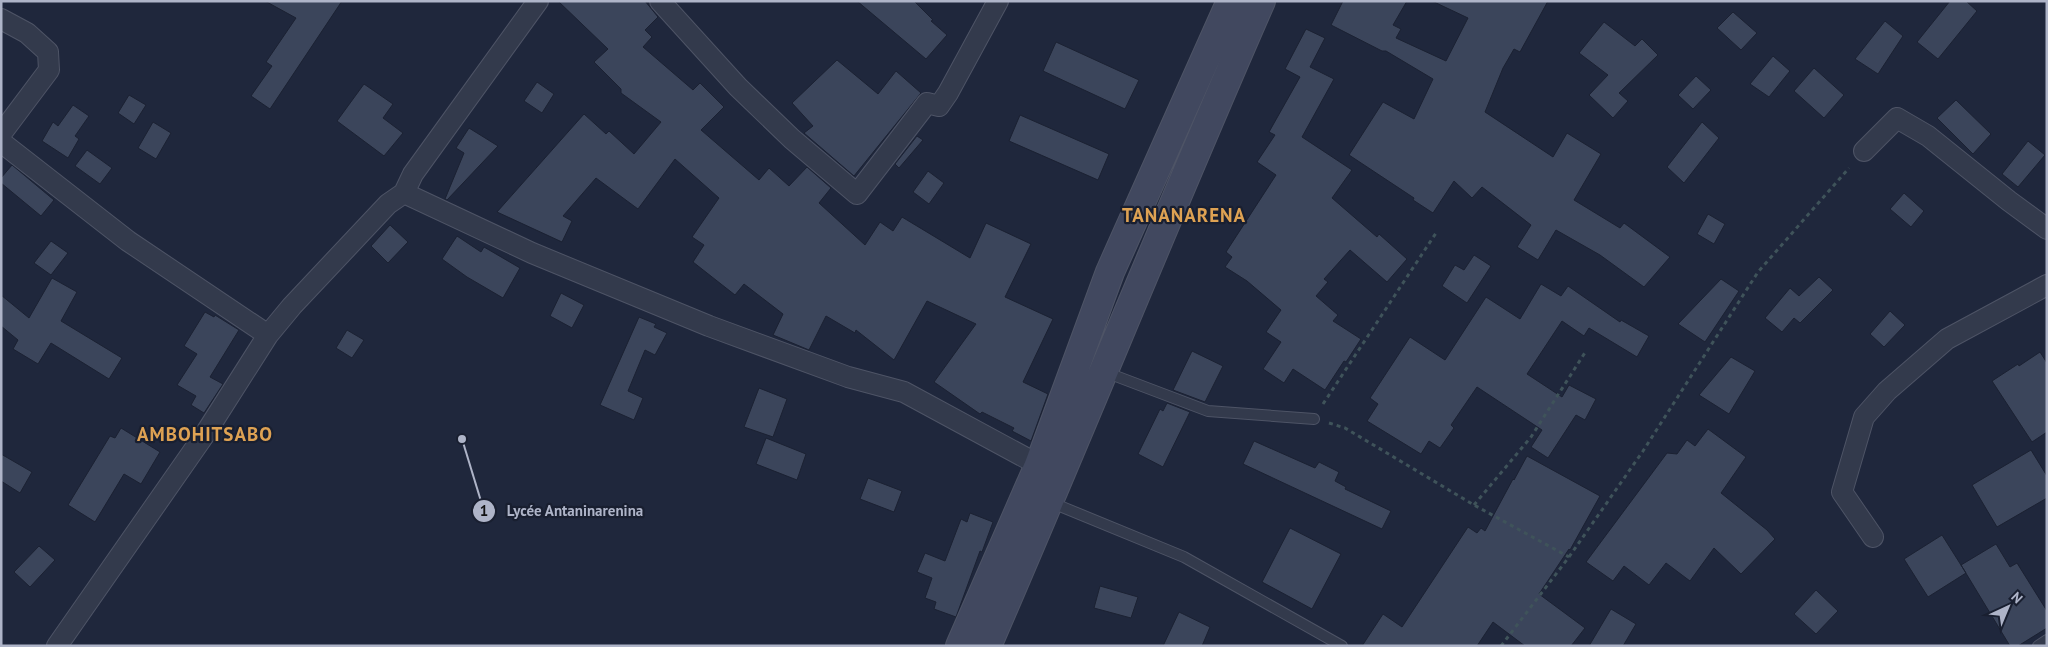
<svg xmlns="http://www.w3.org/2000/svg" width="2048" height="647" font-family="'PT Sans',sans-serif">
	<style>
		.building { fill: #3b455b; stroke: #1b2132 }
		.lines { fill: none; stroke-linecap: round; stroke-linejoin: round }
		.lane-casing { stroke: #4e5466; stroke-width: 12 }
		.street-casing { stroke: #4e5466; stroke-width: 22 }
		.secondary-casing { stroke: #4e5466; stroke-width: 30 }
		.path { stroke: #3f535a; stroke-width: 3; stroke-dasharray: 4 4; stroke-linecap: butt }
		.lane { stroke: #333a4c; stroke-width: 10 }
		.street { stroke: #333a4c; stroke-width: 20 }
		.secondary { stroke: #41485f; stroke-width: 28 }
		.labels { text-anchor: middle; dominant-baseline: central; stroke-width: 4.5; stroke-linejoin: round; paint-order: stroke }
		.district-label { font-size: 19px; font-weight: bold; letter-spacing: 1px; fill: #dea253; stroke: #191f30 }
		.leader { fill: none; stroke: #aeb4c8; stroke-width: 2 }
		.callout-dot { fill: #aeb4c8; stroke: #191f30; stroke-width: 2 }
		.mark-label { font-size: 15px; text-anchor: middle; font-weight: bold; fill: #111 }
		.callout-label { font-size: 15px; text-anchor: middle; font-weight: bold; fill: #aeb4c8; stroke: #191f30; stroke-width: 4.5; stroke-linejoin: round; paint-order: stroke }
	</style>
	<rect width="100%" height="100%" fill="#1f273c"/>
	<!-- building -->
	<path class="building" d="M265 1H342L270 109 251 96 272 66 266 62 296 18Z
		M558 1H645L658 17 645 30 652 37 643 47 693 90 700 83 724 107 701 130 759 180 769 168 789 186 807 167 831 188 819 203 865 245 880 222 893 231 902 217 970 258 986 223 1031 244 1005 297 1053 319 1023 382 1048 394 1031 441 1012 431 1014 428 982 412 980 414 934 382 976 324 927 301 894 360 856 330 855 333 826 316 809 350 773 335 783 314 744 284 735 295 693 262 704 245 692 237 719 198 675 159 638 209 596 178 563 216 572 221 562 242 497 212 584 114 606 134 609 131 634 154 661 122 621 93V89L594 62 608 49Z
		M857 1H914L933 20 931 21 947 35 926 59Z
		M1343 1H1407L1393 25 1401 29 1396 38 1446 61 1468 18 1432 1H1548L1520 52 1514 49 1503 68 1485 112 1553 157 1567 133 1601 154 1574 200 1620 228 1624 223 1670 257 1644 287 1600 255 1556 230 1538 260 1517 247 1531 225 1482 187 1472 198 1454 181 1433 213 1413 200 1414 198 1349 155 1383 102 1414 119 1433 79 1386 51H1382L1331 25Z
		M1950 1H1966L1977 11 1938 59 1917 42Z
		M1733 12 1757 33 1741 50 1717 28Z
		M1885 21 1903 36 1878 74 1855 59Z
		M1604 22 1635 46 1642 39 1658 55 1619 93 1628 101 1613 118 1589 95 1608 75 1579 53Z
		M1306 29 1325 38 1310 67 1334 79 1302 137 1352 170 1332 198 1377 237 1379 234 1407 259 1387 282 1350 250 1324 279 1328 282 1316 296 1338 315 1333 321 1361 339 1346 362 1344 361 1325 390 1293 369 1284 383 1263 369 1281 342 1266 332 1281 310 1247 281 1225 267 1232 257 1226 252 1276 175 1257 162 1275 135 1269 132 1300 77 1285 69Z
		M1056 42 1139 80 1125 109 1043 71Z
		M1773 56 1790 71 1769 97 1750 84Z
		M837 60 878 94 896 71 921 93 854 176 804 133 813 126 792 103Z
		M1814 68 1844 95 1824 118 1794 91Z
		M1696 76 1711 90 1693 109 1678 95Z
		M537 82 554 94 542 113 524 101Z
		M364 84 393 104 383 118 403 133 384 156 337 121Z
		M129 95 146 105 134 124 118 113Z
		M1956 100 1991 134 1973 154 1937 118Z
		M73 105 89 116 75 136 79 139 68 158 42 141 53 122 58 126Z
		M1020 115 1109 154 1098 180 1009 141Z
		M153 122 171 133 156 159 138 148Z
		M1702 122 1719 138 1684 183 1667 167Z
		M469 128 498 146 447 200 445 199 464 153 456 148Z
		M917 136 923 140 899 168 895 164Z
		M2028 141 2045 155 2018 187 2002 174Z
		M87 150 112 168 100 184 75 166Z
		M12 165 54 200 41 216 1 183V178Z
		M928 171 944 183 929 204 913 192Z
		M1904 193 1924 211 1911 227 1890 209Z
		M1708 214 1725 224 1714 244 1697 234Z
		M390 225 408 242 388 263 371 246Z
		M457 236 481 252 484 247 520 268 503 298 467 277 442 259Z
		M51 241 68 253 51 275 34 263Z
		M1474 255 1491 266 1467 303 1442 286 1455 265 1464 270Z
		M1819 277 1833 290 1800 323 1794 318 1782 332 1765 318 1790 288 1799 296Z
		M52 278 77 292 61 321 122 358 109 379 51 343 38 364 13 349 18 340 1 326V295L29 318Z
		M1721 279 1739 291 1705 342 1678 324Z
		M1541 284 1561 296 1568 286 1620 322 1621 320 1649 336 1637 357 1589 328 1584 336 1562 321 1527 374 1562 397 1569 385 1596 399 1585 420 1576 415 1548 458 1531 447 1542 430 1477 387 1451 425 1454 428 1440 448 1429 441 1421 454 1367 421 1378 404 1370 398 1410 337 1445 360 1486 297 1520 319Z
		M561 293 584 305 572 328 550 316Z
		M1890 311 1905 325 1884 347 1870 334Z
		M205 312 214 317 215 315 239 330 210 377 223 384 204 413 191 405 196 396 177 385 197 354 184 346Z
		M639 317 656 324 654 327 667 333 655 355 645 350 628 391 643 398 634 420 600 405Z
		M347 330 364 340 352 358 336 348Z
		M1192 351 1223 366 1205 402 1173 390Z
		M2040 352 2047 363V432L2032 442 1992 381 2018 364 2019 366Z
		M1731 357 1755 371 1729 414 1699 395Z
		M759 388 787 399 773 437 744 427Z
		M1167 403 1190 412 1163 467 1138 454 1160 409 1163 411Z
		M121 428 160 452 141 484 124 474 95 522 68 505 110 436 115 438Z
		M1708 429 1746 457 1721 493 1767 530 1775 539 1741 574 1714 548 1690 581 1666 563 1649 585 1624 566 1613 581 1586 562 1667 453 1677 454 1687 440 1695 446Z
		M766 438 806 454 797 480 756 464Z
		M1254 441 1315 468 1319 462 1339 472 1335 481 1346 487 1345 489 1391 511 1382 529 1243 464Z
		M2031 450 2047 476V498L1997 527 1972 485Z
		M1 454 32 472 20 493 1 481Z
		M1527 456 1600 496 1570 550 1569 549 1539 594 1585 628 1571 646H1525L1493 622 1477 646H1362L1383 614 1402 627 1468 527 1477 533 1481 528 1485 531 1513 479 1514 480Z
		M868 478 902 491 894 512 860 499Z
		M970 513 993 522 982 552 980 551 956 617 934 609 936 602 925 598 932 578 917 572 925 553 945 561 961 519 967 522Z
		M1290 528 1341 554 1312 609 1262 582Z
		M1942 535 1966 573 1928 597 1904 559Z
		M1996 544 2010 567 2017 563 2047 611V628L2018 646H2010L1961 565Z
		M39 546 55 560 30 587 14 572Z
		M1100 586 1138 597 1131 618 1094 608Z
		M1816 590 1838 611 1816 634 1794 614Z
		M1611 609 1636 624 1623 646H1589Z
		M1179 612 1210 627 1202 646H1163Z"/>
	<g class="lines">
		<!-- lane casing -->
		<g class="lane-casing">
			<path id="lane" d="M1105 372 1208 411 1314 419
				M1050 502 1184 557 1342 646
				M2038 646 2047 640"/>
		</g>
		<!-- street casing -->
		<g class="street-casing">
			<path id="street" d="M660 1 738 87 792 139 857 194 927 103 939 106 948 93 998 1
				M1 19 27 33 48 52 49 70 1 134
				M1 142 128 241 268 335
				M1864 151 1897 118 1928 136 2009 201 2047 229
				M404 193 532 253 709 326 848 377 904 392 1039 465
				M1873 537 1842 492 1864 417 1887 391 1947 339 2047 285
				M57 646 205 434 268 335 292 306 388 204 404 193 413 174 538 1"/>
		</g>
		<!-- secondary casing -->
		<g class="secondary-casing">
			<path id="secondary" d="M960 646 1039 465 1110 272 1231 1
				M987 646C1080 432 1167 215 1261 1"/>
		</g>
		<!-- path -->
		<path class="path" d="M1323 404 1436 233
			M1329 423 1345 428 1474 505 1569 557
			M1474 505 1531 437 1586 351
			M1501 646 1569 557 1643 451 1758 272 1849 168"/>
		<!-- lane -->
		<use href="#lane" class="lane"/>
		<!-- street -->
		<use href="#street" class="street"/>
		<!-- secondary -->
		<use href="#secondary" class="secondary"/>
	</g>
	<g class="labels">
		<!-- district labels -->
		<g class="district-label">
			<text x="1184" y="215">TANANARENA</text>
			<text x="205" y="434">AMBOHITSABO</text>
		</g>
	</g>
	<!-- callouts -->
	<path class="leader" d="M462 439L484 511"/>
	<g class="callout-dot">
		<circle cx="462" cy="439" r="5"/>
		<circle cx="484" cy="511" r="12"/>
	</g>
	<g class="mark-label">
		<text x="484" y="516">1</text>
	</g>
	<g class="callout-label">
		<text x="575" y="516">Lycée Antaninarenina</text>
	</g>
	<!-- border -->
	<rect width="2048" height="647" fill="none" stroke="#aeb4c8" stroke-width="5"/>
	<!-- north arrow -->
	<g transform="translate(2008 607) rotate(44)" stroke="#191f30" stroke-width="4" paint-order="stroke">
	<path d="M0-4L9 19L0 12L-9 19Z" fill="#aeb4c8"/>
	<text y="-8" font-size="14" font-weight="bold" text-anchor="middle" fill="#aeb4c8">N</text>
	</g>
</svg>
